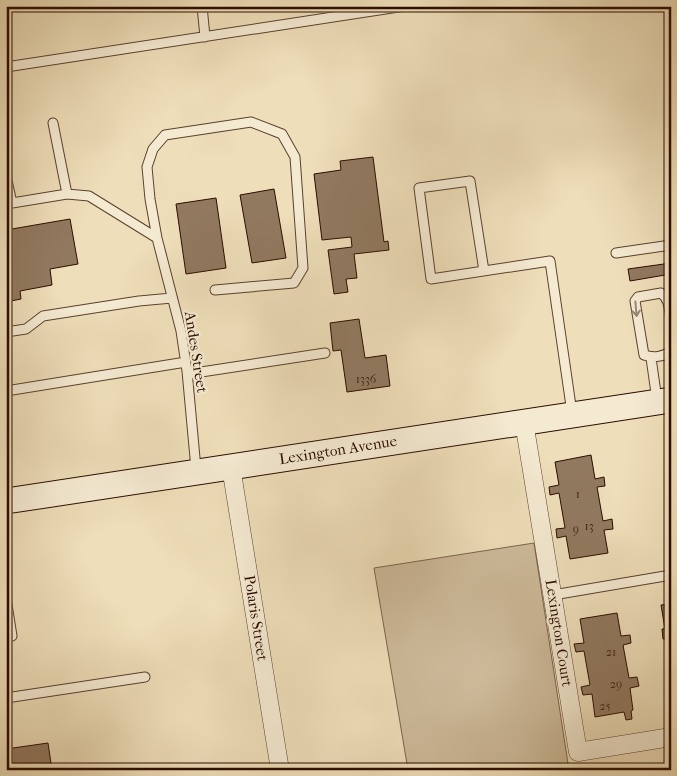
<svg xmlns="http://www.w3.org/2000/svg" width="677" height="776" font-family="'IM FELL French Canon',serif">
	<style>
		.green { fill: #cdba9a; stroke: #7c634d }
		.building { fill: #917960; stroke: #2c0c00 }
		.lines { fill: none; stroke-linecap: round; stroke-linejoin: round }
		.service-casing { stroke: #5c402e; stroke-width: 11 }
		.minor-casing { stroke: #5c402e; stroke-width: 19 }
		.secondary-casing { stroke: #2c0c00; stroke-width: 27 }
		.service { stroke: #f4ead2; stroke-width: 9 }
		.minor { stroke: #f4ead2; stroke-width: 18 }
		.secondary { stroke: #f4ead2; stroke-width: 25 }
		.oneway { stroke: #9a8674 }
		.labels { text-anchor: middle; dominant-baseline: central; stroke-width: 4.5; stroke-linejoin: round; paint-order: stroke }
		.number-label { font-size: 12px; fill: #452718 }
		.street-label { font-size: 15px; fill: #2c0c00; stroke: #f4ead2 }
	</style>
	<rect width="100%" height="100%" fill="#eedeb9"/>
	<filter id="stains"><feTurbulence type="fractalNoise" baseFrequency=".004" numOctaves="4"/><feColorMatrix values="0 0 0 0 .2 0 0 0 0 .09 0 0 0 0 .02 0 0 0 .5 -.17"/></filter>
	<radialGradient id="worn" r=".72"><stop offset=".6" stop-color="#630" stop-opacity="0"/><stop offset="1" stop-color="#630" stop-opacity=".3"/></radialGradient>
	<!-- green -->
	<path class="green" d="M534 543 569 770H408L374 568Z"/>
	<!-- building -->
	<path class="building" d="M373 157 384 242 388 241 389 250 354 254 357 278 346 279 348 292 334 294 328 250 352 247 351 237 322 240 314 174 341 170 340 161Z
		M274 189 286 258 252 263 240 195Z
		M216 198 226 268 186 274 176 204Z
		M70 219 78 264 50 269 52 285 20 291 21 299 6 302V230Z
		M671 263V274L630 281 628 269Z
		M359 319 365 358 386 355 390 386 347 392 341 350 333 351 330 323Z
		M591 455 595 479 604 477 605 486 597 487 603 521 612 519 613 529 604 530 608 553 570 559 566 536 557 538 556 529 565 528 559 493 550 495 549 487 559 485 555 462Z
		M671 604V666L666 639H663L662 629H665L661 605Z
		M617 613 621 636 630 635 631 643 623 645 629 678 637 677 639 686 630 688 633 710 631 711 632 719 626 720 624 712 595 717 592 694 583 695 581 687 590 685 584 651 576 652 574 644 584 643 580 619Z
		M48 743 52 770H6V749Z"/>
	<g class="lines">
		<!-- service casing -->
		<g class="service-casing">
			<path id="service" d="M202 6 205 37
				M6 67 405 6
				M53 123 67 194
				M6 176 12 203
				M6 204 67 194 89 196 157 238
				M616 253 671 245
				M484 271 470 181 419 188 431 279 550 261 572 413
				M671 319C669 310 670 300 661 293L638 297 635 301 644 355C653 358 664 357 671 351
				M6 332 26 329 43 316 139 301 172 298
				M651 358 657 400
				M188 374 325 353
				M6 391 186 362
				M668 401 671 419
				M196 469 187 371 181 331 157 238 150 199 147 167 153 149 165 135 251 122 282 134 295 157 303 268 294 283 215 290
				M553 595 671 575
				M6 598 12 636 6 637
				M6 698 145 677"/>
		</g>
		<!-- minor casing -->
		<g class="minor-casing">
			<path id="minor" d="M524 422 578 752 671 737
				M231 467 280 770"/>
		</g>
		<!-- secondary casing -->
		<g class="secondary-casing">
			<path id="secondary" d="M6 501 671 400"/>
		</g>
		<!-- service -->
		<use href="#service" class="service"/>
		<!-- minor -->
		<use href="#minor" class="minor"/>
		<!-- secondary -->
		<use href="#secondary" class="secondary"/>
	</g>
	<!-- one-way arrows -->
	<defs><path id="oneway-shaft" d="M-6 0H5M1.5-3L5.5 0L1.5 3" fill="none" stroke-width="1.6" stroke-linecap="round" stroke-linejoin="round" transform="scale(1.25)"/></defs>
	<use class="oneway" href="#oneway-shaft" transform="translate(636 309) rotate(85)"/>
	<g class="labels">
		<!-- number labels -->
		<g class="number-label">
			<text x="366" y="379">1336</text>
			<text x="578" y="494">1</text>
			<text x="589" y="526">13</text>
			<text x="576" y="529">9</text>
			<text x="611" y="652">21</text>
			<text x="616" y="684">29</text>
			<text x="605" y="706">25</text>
		</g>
		<!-- street labels -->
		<g class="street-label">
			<text transform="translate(196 352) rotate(81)">Andes Street</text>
			<text transform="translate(338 450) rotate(-9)">Lexington Avenue</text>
			<text transform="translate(256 618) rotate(81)">Polaris Street</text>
			<text transform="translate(559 633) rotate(81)">Lexington Court</text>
		</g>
	</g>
	<!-- margin -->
	<rect width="677" height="776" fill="none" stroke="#eedeb9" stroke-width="25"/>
	<rect x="8" y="8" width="662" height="761" fill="none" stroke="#2c0c00" stroke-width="2.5"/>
	<rect x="12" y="12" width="652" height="751" fill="none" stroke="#2c0c00"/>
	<rect width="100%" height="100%" filter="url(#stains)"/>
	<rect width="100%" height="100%" fill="url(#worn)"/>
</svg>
